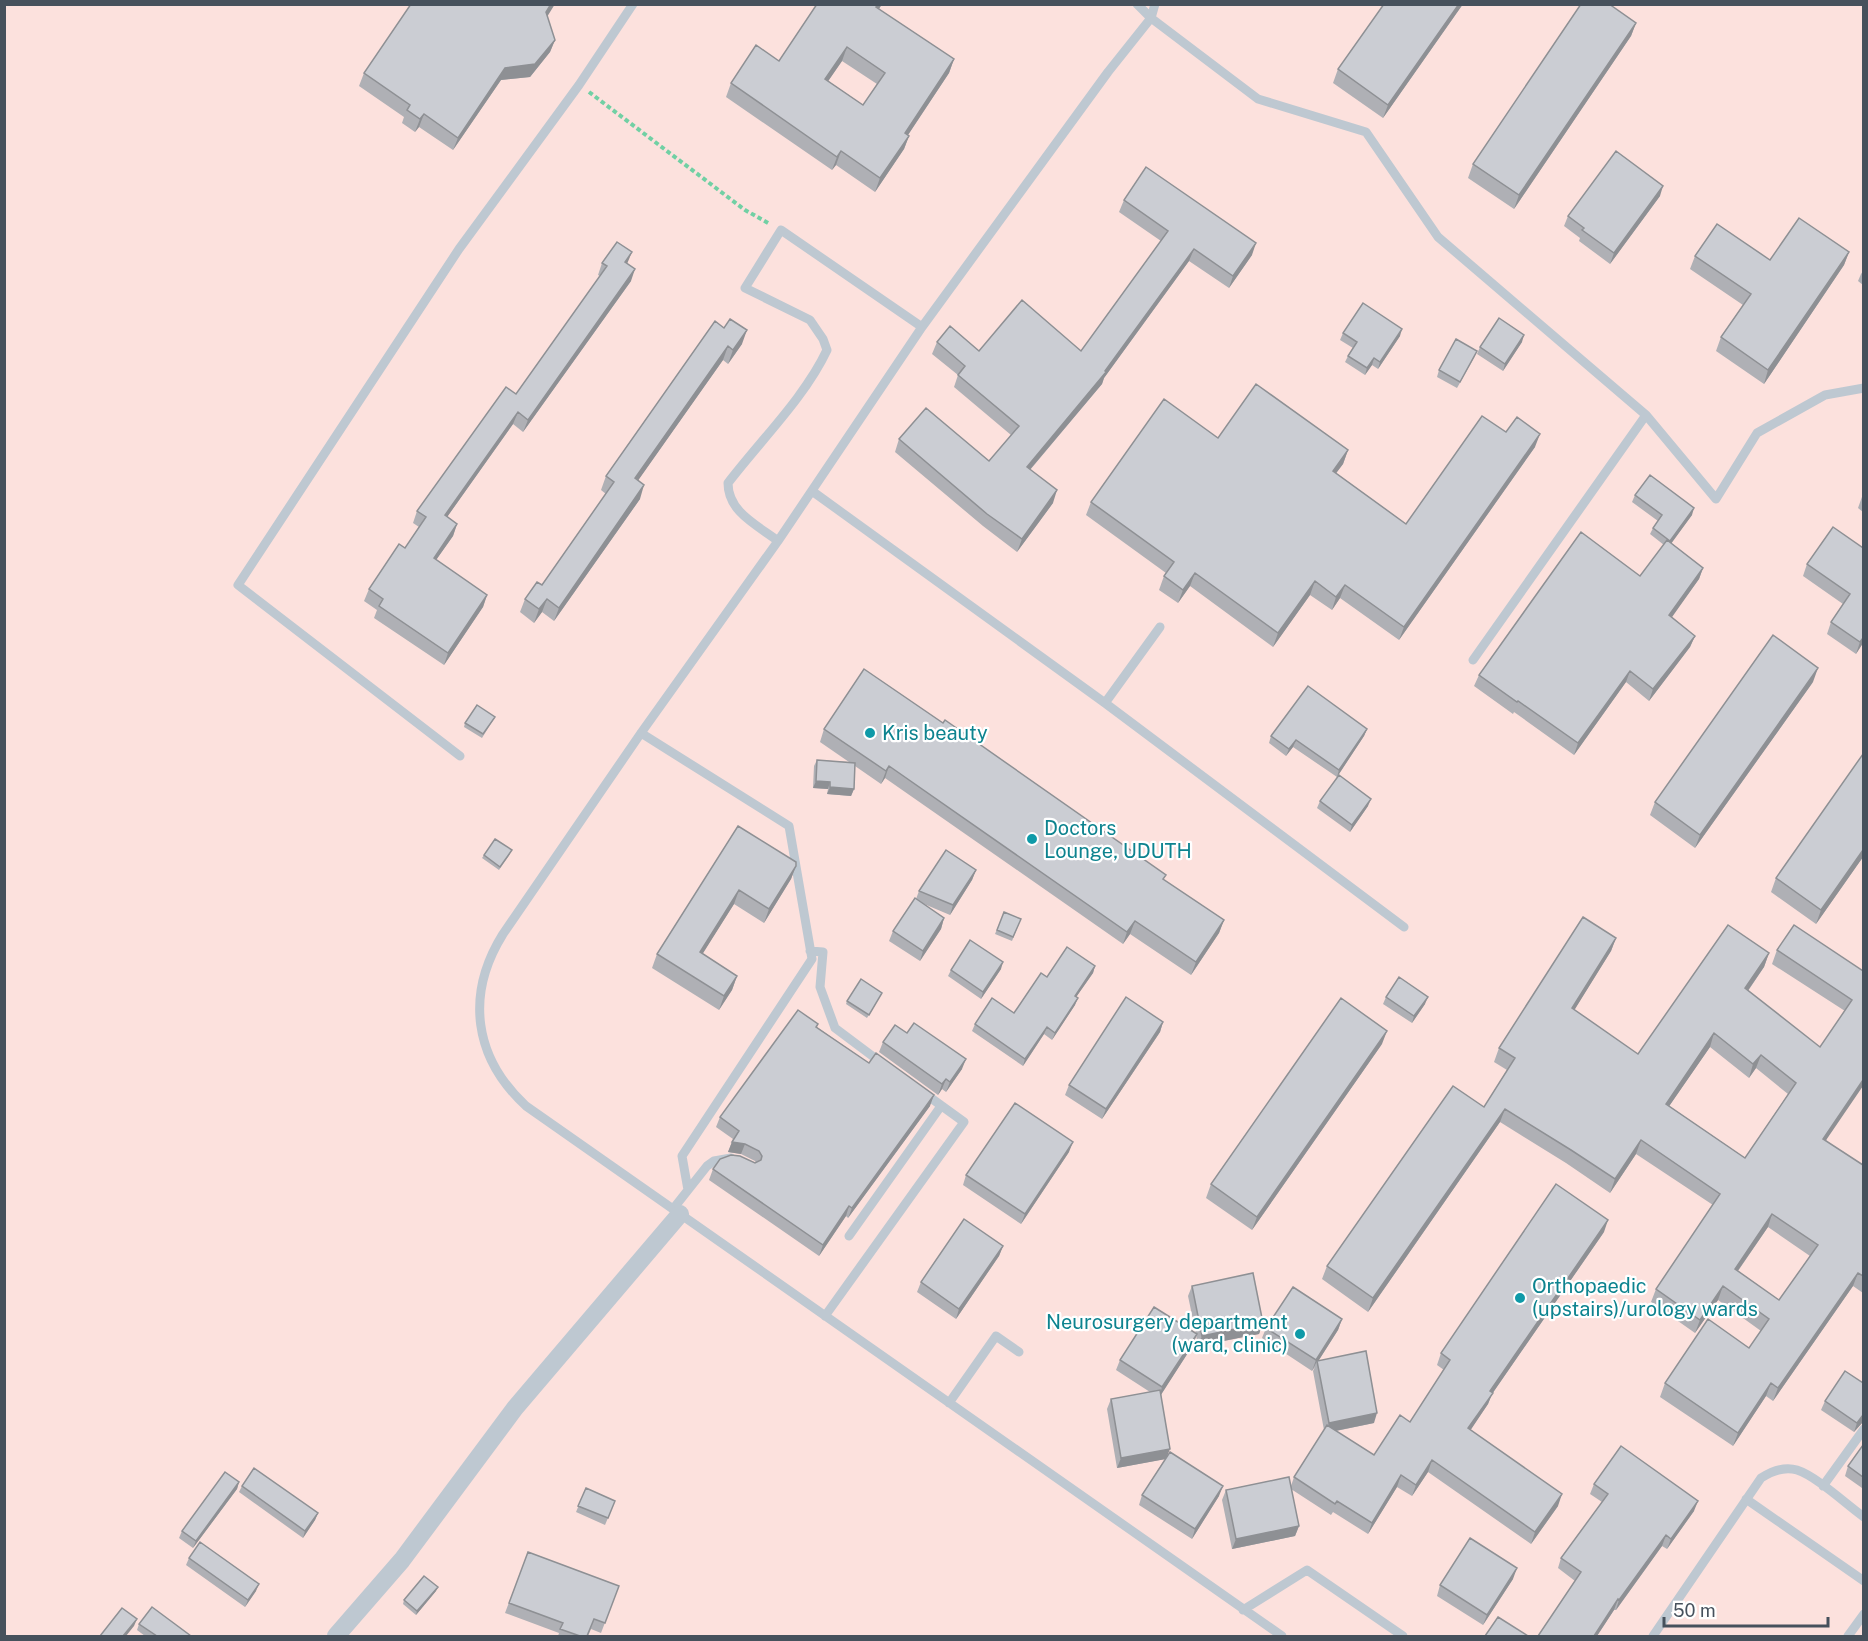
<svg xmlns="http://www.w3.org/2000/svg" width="1868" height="1641" font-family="'Public Sans',sans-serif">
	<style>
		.medical { fill: #fce1dd }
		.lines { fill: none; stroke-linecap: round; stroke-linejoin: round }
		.path { stroke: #71d0a4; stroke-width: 4; stroke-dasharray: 4.5 3; stroke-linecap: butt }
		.lane { stroke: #bec8d1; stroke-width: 9 }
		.street { stroke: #bec8d1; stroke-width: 18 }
		.wall { fill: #afb0b5; fill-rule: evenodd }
		.shaded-wall { fill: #8e9094 }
		.building { fill: #cbcdd3; stroke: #8e9094; stroke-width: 1.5; fill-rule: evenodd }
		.culture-dot { fill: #0f9aa8; stroke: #fff; stroke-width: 2 }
		.labels { text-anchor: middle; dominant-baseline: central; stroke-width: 4.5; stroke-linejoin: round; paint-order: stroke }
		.culture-label { font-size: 20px; fill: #0d838f; stroke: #fff; text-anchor: start }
	</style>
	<rect width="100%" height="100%" fill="#f1eeee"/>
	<!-- medical -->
	<path class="medical" d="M5 5H1863V1636H5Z"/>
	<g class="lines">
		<!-- path -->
		<path class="path" d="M589 92 745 210 770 224"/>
		<!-- lane -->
		<path class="lane" d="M1137 4 1151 18 1258 99 1366 132 1438 237 1646 415 1716 499 1757 433 1825 395 1864 388
			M1155 4 1151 18 1108 72 922 327 778 541 641 733 503 934C465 995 474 1058 526 1106L1282 1636
			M812 491 1105 703 1404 927
			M778 541C757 525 728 512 728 483 760 441 805 397 827 350L823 339 810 320 745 288 781 230 922 327
			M1473 660 1646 415
			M1105 703 1160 627
			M641 733 789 826 812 959 682 1156 688 1190
			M460 756 238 585 459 249 579 85 633 4
			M810 951 823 952 820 987 835 1028 883 1064
			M673 1209 707 1166 714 1161 731 1158
			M849 1236 941 1106
			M825 1316 964 1122 924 1093
			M949 1403 996 1336 1019 1352
			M1823 1486 1864 1429
			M1746 1499 1864 1581
			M1243 1610 1307 1570 1403 1636
			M1653 1636 1761 1478C1772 1471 1784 1466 1797 1470 1816 1476 1846 1504 1864 1517
			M1848 1636 1864 1614"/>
		<!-- street -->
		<path class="street" d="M336 1636 402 1560 515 1408 680 1214"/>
	</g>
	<!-- wall -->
	<path class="wall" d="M817 4H882L879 9 954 59 949 73 908 135 909 136 904 149 875 192 836 165 832 170 726 97 731 83 779 61ZM842 61 877 84 863 105 828 81Z
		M1463 4 1383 118 1333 83 1338 69Z
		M547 16 555 40 550 52 530 77 501 80 453 150 419 127 415 132 402 123 404 117 359 86 364 73Z
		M1636 23 1631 36 1514 209 1468 178 1473 164Z
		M1660 196 1610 264 1579 241 1580 238 1564 226 1568 216Z
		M1124 200 1252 255 1229 288 1189 261 1104 378 1102 384 1030 470 1053 503 1017 552 983 526 895 452 899 439 989 461 1011 435 954 387 958 375 932 354 937 342 979 351H1081L1161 241 1119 212Z
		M1849 252 1844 265 1764 384 1716 351 1721 337 1743 305 1690 269 1695 256 1770 260Z
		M602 263 627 264 631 281 523 432 513 424 447 517 457 524 453 536 436 560 487 595 483 607 444 665 374 618 377 610 364 601 369 589 405 548 419 527 413 523 417 511 516 394 600 276 598 275Z
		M1863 271V285L1858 281 1861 274Z
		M715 321 742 344 728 364 723 360 638 480 640 499 554 621 542 612 534 623 520 612 525 599 542 585 606 494 601 490 606 476Z
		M1343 333 1400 336 1378 369 1372 365 1365 375 1345 362 1348 356 1353 348 1340 340Z
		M1522 342 1503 371 1477 354 1480 347Z
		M1477 351 1474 358 1457 388 1437 377 1439 370Z
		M1506 432 1535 447 1399 640 1340 598 1332 610 1310 595 1273 647 1190 586 1178 603 1159 590 1164 576 1166 573 1086 515 1091 502 1218 438 1348 450 1343 464 1336 473 1406 524Z
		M1863 494V512L1858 508Z
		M1635 495 1692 515 1671 543 1703 568 1699 579 1671 617 1695 636 1690 647 1649 701 1626 682 1574 755 1514 712 1513 714 1474 686 1479 675 1640 576 1664 545 1650 534 1653 528 1658 521 1632 502Z
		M1833 527 1863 643 1856 654 1827 634 1831 622 1843 604 1803 576 1807 564Z
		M1813 682 1695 848 1650 815 1655 802Z
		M495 717 482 738 464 727 465 723Z
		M824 729 1164 880 1224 920 1219 933 1191 975 1130 934 1123 944 885 778 881 784 855 766 854 789 851 796 827 794 828 789 813 788 814 766 817 760 849 762 820 742Z
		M1367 729 1364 736 1337 777 1293 747 1286 756 1269 743 1271 736Z
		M1320 801 1368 806 1350 832 1317 808Z
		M738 826 796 866 791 879 764 923 734 904 702 954 737 976 732 990 719 1010 652 968 657 954Z
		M510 854 499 870 482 858 484 855Z
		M1863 857 1816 924 1771 892 1776 878Z
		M976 870 972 880 950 915 924 904 944 918 941 929 920 961 889 941 893 931 916 899 919 891Z
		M1004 912 1021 919 1012 941 995 934Z
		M1616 938 1611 951 1574 1010 1638 1054 1769 953 1764 967 1748 991 1820 1047 1845 1011 1772 964 1777 950 1863 971 1826 1141 1863 1165V1293L1853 1286 1773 1401 1766 1396 1733 1446 1660 1397 1665 1383 1749 1348 1761 1331 1718 1300 1695 1333 1651 1302 1656 1289 1713 1205 1636 1154 1610 1193 1566 1163 1500 1122 1368 1312 1322 1279 1327 1266 1484 1107 1507 1070 1494 1062 1499 1048ZM1710 1047 1749 1078 1756 1068 1788 1094 1745 1158 1669 1106ZM1768 1227 1810 1256 1779 1300 1738 1271Z
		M1095 966 1093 973 1076 997 1075 1005 1052 1040 1044 1034 1023 1066 972 1031 975 1024 1014 1013 1047 977Z
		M1001 969 981 999 948 976 951 970Z
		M882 993 867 1018 846 1004 847 1001Z
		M1386 997 1425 1004 1412 1023 1383 1004Z
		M1163 1022 1160 1032 1102 1119 1065 1095 1069 1085Z
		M818 1024 817 1027 930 1106 848 1218 846 1216 819 1256 709 1180 713 1169 756 1163 755 1161 741 1154 728 1152 733 1139 716 1127 720 1117Z
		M883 1042 962 1069 946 1092 942 1089 938 1095 879 1052Z
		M1382 1044 1252 1230 1206 1198 1211 1184Z
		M1069 1152 1021 1224 963 1185 966 1175Z
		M1604 1232 1492 1394 1488 1404 1470 1430 1558 1506 1531 1544 1428 1472 1412 1496 1397 1487 1368 1534 1333 1512 1331 1515 1291 1489 1299 1526 1295 1536 1232 1549 1222 1500 1226 1490 1291 1486 1294 1477 1324 1430 1313 1371 1315 1367 1312 1371 1262 1338 1266 1328 1342 1319 1338 1330 1319 1360 1374 1423 1336 1431 1374 1455 1410 1422 1444 1370 1437 1365 1441 1353Z
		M1003 1246 999 1256 956 1319 917 1292 921 1282Z
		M1192 1286 1263 1323 1259 1334 1198 1346 1196 1335 1193 1345 1161 1394 1168 1455 1219 1496 1192 1539 1139 1505 1142 1495 1165 1459 1117 1468 1107 1409 1111 1399 1150 1392 1116 1370 1120 1360 1196 1334 1188 1296Z
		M1863 1383V1423H1862L1854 1432 1821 1410 1825 1401Z
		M1863 1445V1486L1862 1488 1845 1476 1848 1466Z
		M239 1482 237 1489 193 1548 179 1538 182 1531Z
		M1594 1484 1694 1511 1667 1549 1662 1546 1616 1610H1614L1597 1636H1538L1575 1581 1558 1568 1561 1558 1602 1502 1590 1494Z
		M242 1486 318 1513 315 1520 303 1538 239 1492Z
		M586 1488 615 1501 605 1525 576 1512Z
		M528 1552 619 1586 601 1633 591 1629 588 1636H558L559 1633 505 1613Z
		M189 1558 256 1591 245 1607 186 1565Z
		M1513 1579 1483 1625 1437 1596 1440 1585Z
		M436 1591 416 1615 403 1604 404 1600Z
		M139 1624 191 1636H145L137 1630Z"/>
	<!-- shaded-wall -->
	<path class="shaded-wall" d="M551 4H555L542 25 546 12Z
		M878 4H882L871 21 876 7Z
		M1459 4H1463L1383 118 1388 105Z
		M1636 23 1631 36 1514 209 1519 195Z
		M555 40 550 52 530 77 501 80 453 150 458 138 505 68Z
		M847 47 842 61 820 93 825 79Z
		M954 59 949 73 900 147 905 133Z
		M424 114 419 127 415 132 420 119Z
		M909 136 904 149 875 192 880 178Z
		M841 151 836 165 832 170 837 157Z
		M1663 186 1660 196 1610 264 1614 253Z
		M1256 243 1252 255 1229 288 1233 276Z
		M1194 249 1189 261 1104 378 1102 384 1022 479 1027 467 1105 371Z
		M632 252 627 264 625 262Z
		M1849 252 1844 265 1764 384 1768 370Z
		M635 269 631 281 523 432 528 420Z
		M1402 329 1400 336 1378 369 1380 362Z
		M747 330 742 344 728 364 733 350Z
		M1524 335 1522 342 1503 371 1505 364Z
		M728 346 723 360 630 492 635 478Z
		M1374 358 1372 365 1365 375 1367 368Z
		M518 412 513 424 440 527 445 515Z
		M1540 434 1535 447 1399 640 1404 627Z
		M1348 450 1343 464 1328 484 1333 471Z
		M644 485 640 499 554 621 559 608Z
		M1057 490 1053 503 1017 552 1022 539Z
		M1694 508 1692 515 1668 548 1670 541Z
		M457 524 453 536 429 570 434 558Z
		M1703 568 1699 579 1665 627 1669 615Z
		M1195 573 1190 586 1178 603 1183 590Z
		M1315 581 1310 595 1273 647 1278 633Z
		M1345 585 1340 598 1332 610 1336 597Z
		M487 595 483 607 444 665 448 653Z
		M547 599 542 612 534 623 539 609Z
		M1695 636 1690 647 1649 701 1653 689Z
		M1863 638V643L1856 654 1860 642Z
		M1818 668 1813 682 1695 848 1700 835Z
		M1630 671 1626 682 1574 755 1578 743Z
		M1367 729 1364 736 1337 777 1339 770Z
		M1296 740 1293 747 1286 756 1289 749Z
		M889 766 885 778 881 784 886 771Z
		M816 781 830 782 828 789 813 788Z
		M830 787 854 789 851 796 827 794Z
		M1371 799 1368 806 1350 832 1352 825Z
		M1863 850V857L1816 924 1821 910Z
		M796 866 791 879 764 923 769 909Z
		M976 870 972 880 950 915 953 905Z
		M739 890 734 904 695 966 700 952Z
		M944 918 941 929 920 961 923 951Z
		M1224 920 1219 933 1191 975 1196 962Z
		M1135 921 1130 934 1123 944 1127 932Z
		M1616 938 1611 951 1567 1022 1572 1008Z
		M1769 953 1764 967 1740 1002 1745 988Z
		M1003 962 1001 969 981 999 983 992Z
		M1095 966 1093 973 1072 1003 1075 996Z
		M737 976 732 990 719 1010 724 996Z
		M1428 997 1425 1004 1412 1023 1414 1016Z
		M1078 998 1075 1005 1052 1040 1055 1033Z
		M1163 1022 1160 1032 1102 1119 1106 1109Z
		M1047 1027 1044 1034 1023 1066 1025 1059Z
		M1387 1031 1382 1044 1252 1230 1257 1217Z
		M1714 1033 1710 1047 1661 1118 1666 1104Z
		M1761 1055 1756 1068 1749 1078 1753 1064Z
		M966 1059 962 1069 946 1092 950 1082Z
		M946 1079 942 1089 938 1095 942 1084Z
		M1863 1080V1086L1818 1152 1823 1139Z
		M934 1095 930 1106 848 1218 852 1208Z
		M1505 1109 1500 1122 1368 1312 1373 1298Z
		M1641 1140 1636 1154 1610 1193 1615 1179Z
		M732 1142 745 1144 741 1154 728 1152Z
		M1073 1142 1069 1152 1021 1224 1025 1214Z
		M849 1206 846 1216 819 1256 823 1245Z
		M1772 1214 1768 1227 1730 1282 1735 1269Z
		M1608 1220 1604 1232 1492 1394 1488 1404 1464 1440 1468 1428 1490 1391Z
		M1003 1246 999 1256 956 1319 959 1309Z
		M1858 1273 1853 1286 1773 1401 1778 1388Z
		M1723 1286 1718 1300 1695 1333 1700 1320Z
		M1342 1319 1338 1330 1317 1363V1361L1312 1371 1316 1360Z
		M1263 1323 1259 1334 1198 1346 1202 1336Z
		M1197 1334 1193 1345 1159 1398 1162 1387Z
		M1771 1383 1766 1396 1733 1446 1738 1433Z
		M1377 1413 1374 1423 1325 1433 1329 1423Z
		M1863 1415 1862 1423 1854 1432 1857 1423Z
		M1170 1449 1166 1459 1117 1468 1121 1458Z
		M1432 1460 1428 1472 1412 1496 1416 1485Z
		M1401 1475 1397 1487 1368 1534 1372 1523Z
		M239 1482 237 1489 193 1548 196 1541Z
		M1223 1486 1219 1496 1192 1539 1195 1529Z
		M1562 1494 1558 1506 1531 1544 1535 1532Z
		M1698 1501 1694 1511 1667 1549 1671 1539Z
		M318 1513 315 1520 303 1538 305 1531Z
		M1299 1526 1295 1536 1232 1549 1236 1539Z
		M1666 1535 1662 1546 1616 1610 1619 1600Z
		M1517 1568 1513 1579 1483 1625 1487 1615Z
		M259 1584 256 1591 245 1607 248 1600Z
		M438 1587 436 1591 416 1615 417 1611Z
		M1618 1599 1614 1610 1597 1636H1594Z
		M137 1619 134 1626 126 1636H123Z"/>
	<!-- building -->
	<path class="building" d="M411 4H551L546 12 555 40 535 64 505 68 458 138 424 114 420 119 407 110 410 105 364 73Z
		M817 4H878L876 7 954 59 905 133 909 136 880 178 841 151 837 157 731 83 756 45 779 61ZM847 47 885 73 863 105 825 79Z
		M1384 4H1459L1388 105 1338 69Z
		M1581 4H1609L1636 23 1519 195 1473 164Z
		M1616 151 1663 186 1614 253 1582 230 1584 228 1568 216Z
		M1146 167 1256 243 1233 276 1194 249 1105 371 1106 372 1027 467 1057 490 1022 539 987 514 899 439 926 408 989 461 1019 426 958 375 965 366 937 342 950 326 979 351 1022 300 1081 351 1168 231 1124 200Z
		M1799 218 1849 252 1768 370 1721 337 1751 294 1695 256 1717 224 1770 260Z
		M617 242 632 252 625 262 635 269 528 420 518 412 445 515 457 524 434 558 487 595 448 653 379 606 383 599 369 589 399 544 405 548 426 517 417 511 506 387 516 394 607 266 602 263Z
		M1363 303 1402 329 1380 362 1374 358 1367 368 1348 356 1357 342 1343 333Z
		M1499 318 1524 335 1505 364 1480 347Z
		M730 319 747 330 733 350 728 346 635 478 644 485 559 608 547 599 539 609 525 599 537 582 542 585 614 482 606 476 715 321 724 328Z
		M1456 339 1477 351 1460 382 1439 370Z
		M1256 384 1348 450 1333 471 1406 524 1482 416 1506 432 1517 417 1540 434 1404 627 1345 585 1336 597 1315 581 1278 633 1195 573 1183 590 1164 576 1174 562 1091 502 1164 399 1218 438Z
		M1650 475 1694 508 1670 541 1653 528 1662 515 1635 495Z
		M1833 527 1863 548V638L1860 642 1831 622 1850 594 1807 564Z
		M1581 532 1640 576 1667 540 1703 568 1669 615 1695 636 1653 689 1630 671 1578 743 1518 701 1517 702 1479 675Z
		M1773 635 1818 668 1700 835 1655 802Z
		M864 669 943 723 945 720 1166 875 1163 879 1224 920 1196 962 1135 921 1127 932 889 766 886 771 824 729Z
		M1308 686 1367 729 1339 770 1296 740 1289 749 1271 736Z
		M477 705 495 717 483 734 465 723Z
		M1863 754V850L1821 910 1776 878Z
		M817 760 855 763 854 789 830 787V782L816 781Z
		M1339 775 1371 799 1352 825 1320 801Z
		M738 826 796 862V866L769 909 739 890 700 952 737 976 724 996 657 954Z
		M495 839 512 850 500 867 484 855Z
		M946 850 976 870 953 905 919 891Z
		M915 898 944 918 923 951 893 931Z
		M1004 912 1021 919 1013 937 997 930Z
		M1583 917 1616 938 1572 1008 1638 1054 1728 925 1769 953 1745 988 1820 1047 1852 1000 1777 950 1794 925 1863 971V1080L1823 1139 1863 1165V1276L1858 1273 1778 1388 1771 1383 1738 1433 1665 1383 1708 1319 1749 1348 1769 1319 1723 1286 1700 1320 1656 1289 1720 1194 1641 1140 1615 1179 1571 1150 1505 1109 1373 1298 1327 1266 1453 1086 1484 1107 1515 1058 1499 1048ZM1714 1033 1753 1064 1761 1055 1796 1083 1745 1158 1666 1104ZM1772 1214 1818 1245 1779 1300 1735 1269Z
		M970 940 1003 962 983 992 951 970Z
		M1067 947 1095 966 1075 996 1078 998 1055 1033 1047 1027 1025 1059 975 1024 992 998 1014 1013 1041 973 1047 977Z
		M1399 977 1428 997 1414 1016 1386 997Z
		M861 979 882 993 869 1015 847 1001Z
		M1126 997 1163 1022 1106 1109 1069 1085Z
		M1341 998 1387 1031 1257 1217 1211 1184Z
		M798 1010 818 1024 816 1027 869 1063 876 1053 934 1095 852 1208 849 1206 823 1245 713 1169 720 1159 731 1155 740 1156 755 1163 761 1160 762 1156 759 1151 745 1144 732 1142 739 1131 720 1117Z
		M914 1023 966 1059 950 1082 946 1079 942 1084 883 1042 895 1025 907 1033Z
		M1015 1103 1073 1142 1025 1214 966 1175Z
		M1556 1184 1608 1220 1490 1391 1493 1393 1468 1428 1562 1494 1535 1532 1432 1460 1416 1485 1401 1475 1372 1523 1337 1501 1335 1504 1294 1477 1327 1425 1374 1455 1400 1415 1410 1422 1450 1360 1441 1353Z
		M964 1219 1003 1246 959 1309 921 1282Z
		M1253 1273 1263 1323 1202 1336 1192 1286Z
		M1293 1287 1342 1319 1316 1360 1266 1328Z
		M1154 1307 1197 1334 1162 1387 1120 1360Z
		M1366 1351 1377 1413 1329 1423 1317 1361Z
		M1845 1371 1863 1383V1415L1857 1423 1825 1401Z
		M1160 1390 1170 1449 1121 1458 1111 1399Z
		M1863 1445V1477L1848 1466Z
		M1621 1446 1698 1501 1671 1539 1666 1535 1619 1600 1618 1599 1594 1636H1538L1581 1572 1561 1558 1608 1494 1594 1484Z
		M1170 1452 1223 1486 1195 1529 1142 1495Z
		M254 1468 318 1513 305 1531 242 1486Z
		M225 1472 239 1482 196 1541 182 1531Z
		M1289 1477 1299 1526 1236 1539 1226 1490Z
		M586 1488 615 1501 608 1518 578 1506Z
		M1470 1538 1517 1568 1487 1615 1440 1585Z
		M200 1542 259 1584 248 1600 189 1558Z
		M528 1552 619 1586 605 1623 594 1619 587 1636H580L560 1629 563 1623 509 1603Z
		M424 1576 438 1587 417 1611 404 1600Z
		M152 1607 191 1636H157L139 1624Z
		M122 1608 137 1619 123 1636H100Z
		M1498 1617 1528 1636H1485Z"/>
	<!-- markers -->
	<g class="culture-dot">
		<circle cx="870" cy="733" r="6"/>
		<circle cx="1032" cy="839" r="6"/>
		<circle cx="1520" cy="1298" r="6"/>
		<circle cx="1300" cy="1334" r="6"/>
	</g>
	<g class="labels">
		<!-- culture labels -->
		<g class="culture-label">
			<text x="882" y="733">Kris beauty</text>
			<text x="1044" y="828">Doctors<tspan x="1044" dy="23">Lounge, UDUTH</tspan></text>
			<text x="1532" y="1286">Orthopaedic<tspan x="1532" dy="23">(upstairs)/urology wards</tspan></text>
			<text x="1288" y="1322" text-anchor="end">Neurosurgery department<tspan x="1288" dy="23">(ward, clinic)</tspan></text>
		</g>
	</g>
	<!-- border -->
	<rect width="1868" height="1641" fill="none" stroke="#46515c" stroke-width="12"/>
	<!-- scale -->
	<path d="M1664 1617v9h164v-9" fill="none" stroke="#46515c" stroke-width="3"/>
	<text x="1673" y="1617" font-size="18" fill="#46515c" stroke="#ffffff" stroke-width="4.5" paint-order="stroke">50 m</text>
</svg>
